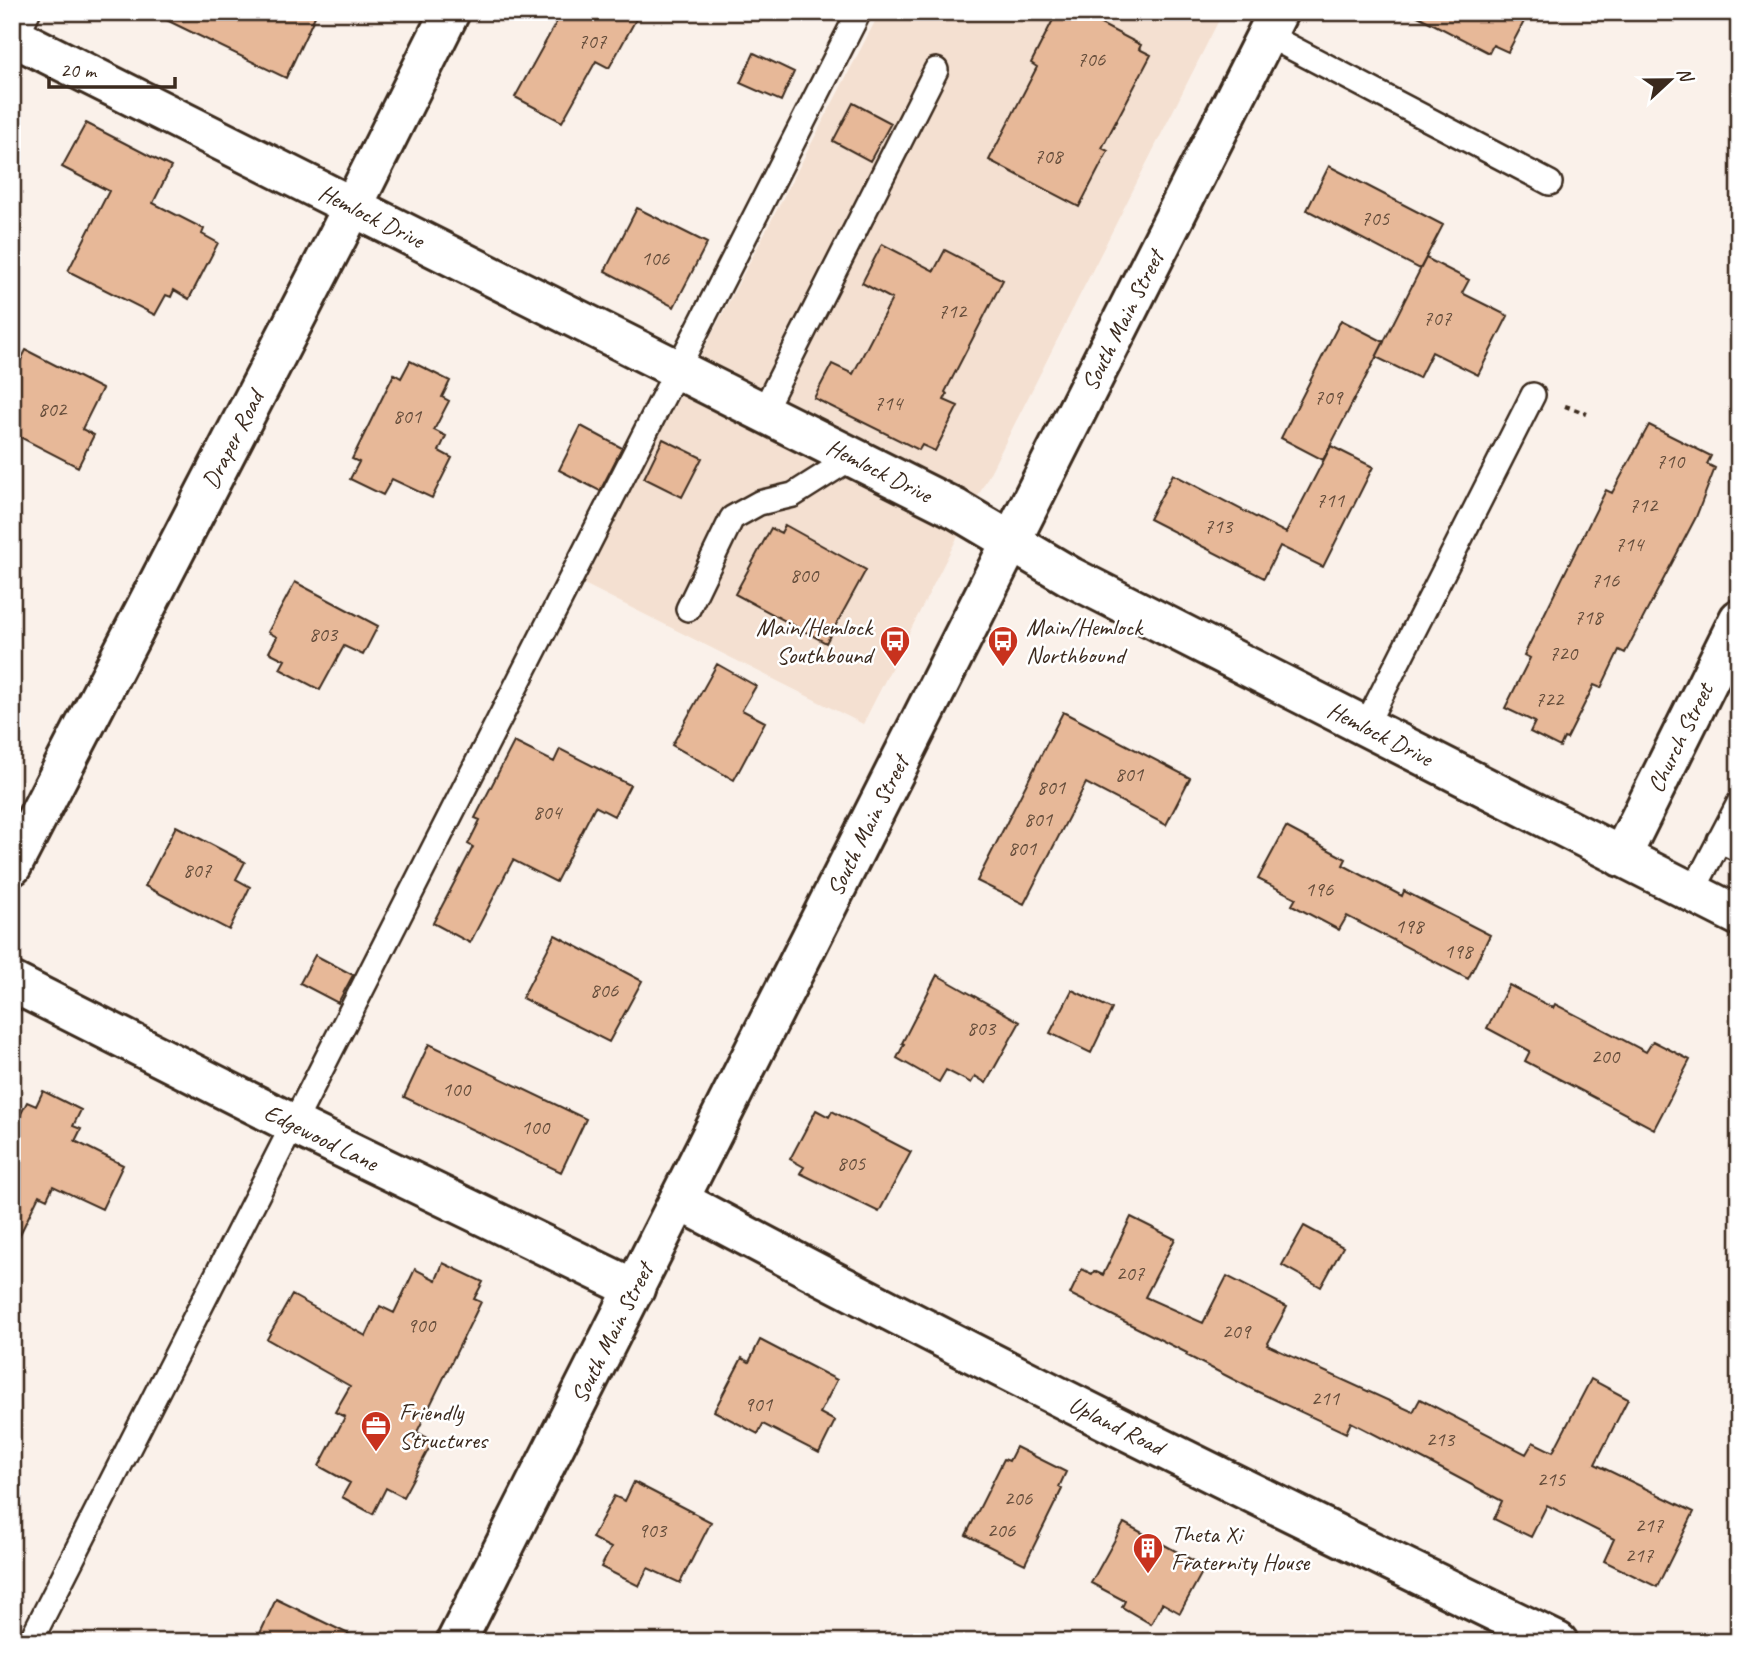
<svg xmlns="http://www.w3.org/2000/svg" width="1751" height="1654" font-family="Caveat,sans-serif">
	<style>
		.built { fill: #f4e0d1 }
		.building { fill: #e7b898; stroke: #3b2a1e; stroke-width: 2 }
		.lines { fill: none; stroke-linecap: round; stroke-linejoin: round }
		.service-casing { stroke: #3b2a1e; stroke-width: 28 }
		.minor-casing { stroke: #3b2a1e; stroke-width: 44 }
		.tertiary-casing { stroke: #3b2a1e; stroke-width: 44 }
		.primary-casing { stroke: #3b2a1e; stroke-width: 44 }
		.path { stroke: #3b2a1e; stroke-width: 4.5; stroke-dasharray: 5 5; stroke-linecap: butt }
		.service { stroke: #fff; stroke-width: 23 }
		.minor { stroke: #fff; stroke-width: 38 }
		.tertiary { stroke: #fff; stroke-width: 38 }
		.primary { stroke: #fff; stroke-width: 38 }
		.labels { text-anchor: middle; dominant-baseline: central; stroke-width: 5; stroke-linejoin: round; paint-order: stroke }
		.number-label { font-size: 21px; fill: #664e3c }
		.street-label { font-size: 24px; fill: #3b2a1e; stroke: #fff }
		.poi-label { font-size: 24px; fill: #3b2a1e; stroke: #fff; text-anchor: start }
	</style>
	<rect width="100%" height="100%" fill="#faf1ea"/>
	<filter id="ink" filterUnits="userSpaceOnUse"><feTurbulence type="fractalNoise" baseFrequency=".0143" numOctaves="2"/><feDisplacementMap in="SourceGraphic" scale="14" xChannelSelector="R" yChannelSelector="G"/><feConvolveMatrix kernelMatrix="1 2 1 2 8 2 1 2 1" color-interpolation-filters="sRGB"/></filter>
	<g filter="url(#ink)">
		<!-- built -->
		<path class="built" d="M880 12H1223L863 724 582 583Z"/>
		<!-- building -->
		<path class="building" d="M150 12H317L286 78Z
			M562 12H640L609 68 596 61 562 122 515 97Z
			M1057 12H1078L1141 45 1139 49 1151 55 1102 148 1108 151 1079 207 989 160 1037 67 1031 63Z
			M1410 12H1529L1508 52 1493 45 1489 53Z
			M754 53 794 72 781 101 740 83Z
			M853 103 891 123 870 161 833 141Z
			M86 123 171 167 153 203 204 229 202 234 218 243 189 299 174 290 171 297 166 295 155 315 68 271 109 191 62 167Z
			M1329 166 1443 225 1420 269 1307 210Z
			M637 208 707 243 674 307 605 271Z
			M882 244 934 271 945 250 1003 280 945 392 947 394 944 400 958 406 935 451 922 445 919 450 814 398 832 364 853 374 892 299 862 283Z
			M1426 258 1469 280 1462 293 1508 316 1478 375 1432 352 1419 378 1376 357Z
			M1341 320 1384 342 1323 460 1281 438Z
			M26 350 102 389 82 429 94 435 78 467 12 433V377Z
			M410 361 450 381 442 397 449 401 434 430 446 436 439 451 452 458 432 498 392 479 383 495 350 479 359 462 352 459 394 374 401 378Z
			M1649 425 1711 456 1707 464 1715 468 1696 517 1625 653 1619 650 1601 688 1594 685 1567 739 1564 738 1560 747 1530 732 1535 722 1505 708 1530 658 1524 655 1606 490 1612 493Z
			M581 426 622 448 600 491 559 470Z
			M663 439 702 458 682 497 644 478Z
			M1331 446 1373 467 1323 567 1280 546 1264 578 1149 519 1173 474 1286 533Z
			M785 525 866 570 826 643 735 594 771 528 781 533Z
			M295 582 378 626 363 655 344 646 320 690 280 669 285 660 269 652 277 637 268 632Z
			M717 664 756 686 742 710 765 722 734 780 672 745Z
			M1063 712 1190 778 1166 825 1086 783 1024 904 977 881Z
			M514 742 554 762 560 749 630 785 614 816 595 806 556 882 513 860 470 943 433 923 473 847 468 844 480 820 475 818Z
			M176 826 245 862 236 879 250 887 229 930 145 886Z
			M1286 827 1346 859 1343 865 1402 896 1404 891 1490 935 1468 979 1347 916 1339 930 1292 905 1296 898 1258 879Z
			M555 935 642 981 609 1042 522 998Z
			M315 955 353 975 338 1003 300 983Z
			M937 975 1020 1022 986 1083 975 1076 971 1083 946 1070 939 1082 897 1058 904 1044 902 1043Z
			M1509 985 1553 1008 1555 1004 1646 1052 1653 1041 1690 1060 1654 1129 1525 1061 1530 1051 1487 1028Z
			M1072 990 1112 1009 1091 1053 1050 1033Z
			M429 1044 586 1119 561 1172 404 1097Z
			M43 1091 81 1110 73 1126 81 1129 75 1141 123 1165 102 1209 53 1186 47 1199 39 1195 12 1251V1131L27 1102 36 1106Z
			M816 1110 829 1117 832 1111 911 1152 879 1212 800 1173 804 1167 790 1159Z
			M1131 1217 1175 1239 1145 1297 1203 1323 1227 1276 1287 1307 1267 1345 1413 1412 1420 1399 1526 1454 1533 1442 1553 1452 1591 1379 1628 1399 1595 1464 1694 1512 1657 1587 1604 1561 1614 1539 1547 1505 1531 1537 1494 1519 1502 1501 1440 1468 1351 1422 1346 1433 1254 1390 1186 1355 1187 1353 1070 1294 1082 1269 1092 1274 1094 1271 1103 1275Z
			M1304 1226 1343 1247 1321 1287 1282 1265Z
			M443 1263 483 1282 474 1299 481 1302 417 1432 433 1441 403 1497 386 1488 373 1514 342 1497 350 1483 319 1466 345 1417 335 1412 350 1386 267 1339 292 1295 366 1336 380 1306 394 1313 415 1269 436 1280Z
			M760 1340 837 1380 820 1413 835 1421 819 1453 763 1424 758 1434 714 1411 742 1358 749 1362Z
			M1016 1447 1066 1472 1059 1487 1062 1489 1025 1564 966 1535 1004 1459 1009 1461Z
			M634 1482 711 1522 680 1583 648 1568 639 1586 601 1567 611 1548 592 1538 614 1496 625 1501Z
			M1124 1523 1205 1567 1180 1613 1162 1603 1151 1624 1122 1607 1125 1601 1091 1583Z
			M276 1599 365 1642H256Z"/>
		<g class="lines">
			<!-- service casing -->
			<g class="service-casing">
				<path id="service" d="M1267 35 1550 183
					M12 44 28 12
					M763 412 936 70
					M688 609 732 518 759 503 793 495 853 457
					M1365 727 1533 395
					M1719 840 1739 850
					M1692 893 1739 803
					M30 1642 859 12"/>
			</g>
			<!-- minor casing -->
			<g class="minor-casing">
				<g id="minor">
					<path id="s1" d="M12 36 956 509 1071 577 1739 916"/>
					<path id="s2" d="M1621 857 1739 619"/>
					<path id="s3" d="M12 982 295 1125 635 1289"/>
					<path id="s4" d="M679 1200C968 1355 1263 1499 1558 1642"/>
				</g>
			</g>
			<!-- tertiary casing -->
			<g class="tertiary-casing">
				<g id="tertiary">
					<path id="s5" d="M12 866 338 236 450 12"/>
				</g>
			</g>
			<!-- primary casing -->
			<g class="primary-casing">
				<g id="primary">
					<path id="s6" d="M456 1642 1278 12"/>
				</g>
			</g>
			<!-- path -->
			<path class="path" d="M1565 406 1587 414"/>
			<!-- service -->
			<use href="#service" class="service"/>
			<!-- minor -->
			<use href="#minor" class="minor"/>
			<!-- tertiary -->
			<use href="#tertiary" class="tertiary"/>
			<!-- primary -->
			<use href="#primary" class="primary"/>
		</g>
	</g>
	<!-- icons -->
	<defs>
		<g id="bus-pin" transform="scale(1.575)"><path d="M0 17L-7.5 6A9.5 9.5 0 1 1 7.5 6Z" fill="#c8321e" stroke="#fff"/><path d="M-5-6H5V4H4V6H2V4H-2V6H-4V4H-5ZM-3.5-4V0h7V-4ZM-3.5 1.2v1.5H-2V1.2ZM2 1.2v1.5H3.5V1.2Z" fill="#fff"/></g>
		<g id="office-pin" transform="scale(1.575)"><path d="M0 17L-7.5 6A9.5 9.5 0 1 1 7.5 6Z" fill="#c8321e" stroke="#fff"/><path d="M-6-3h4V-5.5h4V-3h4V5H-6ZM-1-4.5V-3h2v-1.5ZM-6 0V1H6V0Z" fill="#fff"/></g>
		<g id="building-pin" transform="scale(1.575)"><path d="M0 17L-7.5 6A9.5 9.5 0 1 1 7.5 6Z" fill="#c8321e" stroke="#fff"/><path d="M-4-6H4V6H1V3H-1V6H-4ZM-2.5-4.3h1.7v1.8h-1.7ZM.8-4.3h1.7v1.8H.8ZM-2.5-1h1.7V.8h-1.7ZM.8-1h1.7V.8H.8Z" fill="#fff"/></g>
	</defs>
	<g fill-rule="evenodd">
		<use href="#bus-pin" x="895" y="641"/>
		<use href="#bus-pin" x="1003" y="641"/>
		<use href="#office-pin" x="376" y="1426"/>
		<use href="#building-pin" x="1148" y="1548"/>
	</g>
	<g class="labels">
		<!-- number labels -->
		<g class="number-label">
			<text x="592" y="41">707</text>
			<text x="1091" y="59">706</text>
			<text x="1048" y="156">708</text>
			<text x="1375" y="218">705</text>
			<text x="655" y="258">106</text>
			<text x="952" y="311">712</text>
			<text x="1437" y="318">707</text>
			<text x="1328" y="397">709</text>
			<text x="888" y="403">714</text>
			<text x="52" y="409">802</text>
			<text x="407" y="416">801</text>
			<text x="1670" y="461">710</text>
			<text x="1330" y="500">711</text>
			<text x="1643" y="505">712</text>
			<text x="1218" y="526">713</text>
			<text x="1629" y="544">714</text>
			<text x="804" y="575">800</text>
			<text x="1605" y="580">716</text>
			<text x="1588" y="617">718</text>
			<text x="323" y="634">803</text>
			<text x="1563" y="653">720</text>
			<text x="1549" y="699">722</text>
			<text x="1129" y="774">801</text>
			<text x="1051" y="787">801</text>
			<text x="547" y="812">804</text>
			<text x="1038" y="819">801</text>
			<text x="1022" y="848">801</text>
			<text x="197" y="870">807</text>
			<text x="1319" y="889">196</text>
			<text x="1409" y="926">198</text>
			<text x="1458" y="951">198</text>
			<text x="604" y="990">806</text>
			<text x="981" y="1028">803</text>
			<text x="1605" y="1056">200</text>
			<text x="456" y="1089">100</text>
			<text x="535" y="1127">100</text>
			<text x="851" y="1163">805</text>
			<text x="1130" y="1273">207</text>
			<text x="421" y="1325">900</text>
			<text x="1236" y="1331">209</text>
			<text x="1325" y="1398">211</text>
			<text x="758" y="1404">901</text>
			<text x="1440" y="1439">213</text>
			<text x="1551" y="1479">215</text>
			<text x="1018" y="1498">206</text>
			<text x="1649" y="1525">217</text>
			<text x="652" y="1530">903</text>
			<text x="1001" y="1530">206</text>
			<text x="1639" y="1555">217</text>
		</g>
		<!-- street labels -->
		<g class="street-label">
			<text stroke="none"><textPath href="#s1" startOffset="402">Hemlock Drive</textPath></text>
			<text stroke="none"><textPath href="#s6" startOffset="1480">South Main Street</textPath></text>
			<text stroke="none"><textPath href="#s5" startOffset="480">Draper Road</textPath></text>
			<text stroke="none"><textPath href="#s1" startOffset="970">Hemlock Drive</textPath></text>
			<text stroke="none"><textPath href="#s1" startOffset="1536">Hemlock Drive</textPath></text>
			<text stroke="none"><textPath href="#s2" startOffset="133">Church Street</textPath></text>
			<text stroke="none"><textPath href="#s6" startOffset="914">South Main Street</textPath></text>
			<text stroke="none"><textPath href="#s3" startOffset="346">Edgewood Lane</textPath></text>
			<text stroke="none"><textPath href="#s6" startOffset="346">South Main Street</textPath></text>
			<text stroke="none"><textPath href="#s4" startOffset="492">Upland Road</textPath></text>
		</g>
		<!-- poi labels -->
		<g class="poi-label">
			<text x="872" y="627" text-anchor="end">Main/Hemlock<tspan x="872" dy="28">Southbound</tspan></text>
			<text x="1026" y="627">Main/Hemlock<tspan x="1026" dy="28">Northbound</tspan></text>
			<text x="399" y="1412">Friendly<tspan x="399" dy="28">Structures</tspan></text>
			<text x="1171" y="1534">Theta Xi<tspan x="1171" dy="28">Fraternity House</tspan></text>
		</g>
	</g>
	<!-- margin -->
	<rect width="1751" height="1654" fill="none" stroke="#fff" stroke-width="42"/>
	<rect x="21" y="21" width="1709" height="1612" fill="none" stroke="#3b2a1e" stroke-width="2.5" filter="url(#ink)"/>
	<!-- north arrow -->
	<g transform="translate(1670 80) rotate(68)" stroke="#ffffff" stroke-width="5" paint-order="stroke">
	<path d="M0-5L12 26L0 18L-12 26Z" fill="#3b2a1e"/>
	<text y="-10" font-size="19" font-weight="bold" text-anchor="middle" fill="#3b2a1e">N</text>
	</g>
	<!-- scale -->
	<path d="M49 77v10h126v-10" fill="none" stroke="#3b2a1e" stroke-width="3.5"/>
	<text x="60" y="77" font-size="21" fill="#3b2a1e" stroke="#ffffff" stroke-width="5" paint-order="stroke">20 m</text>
</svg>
